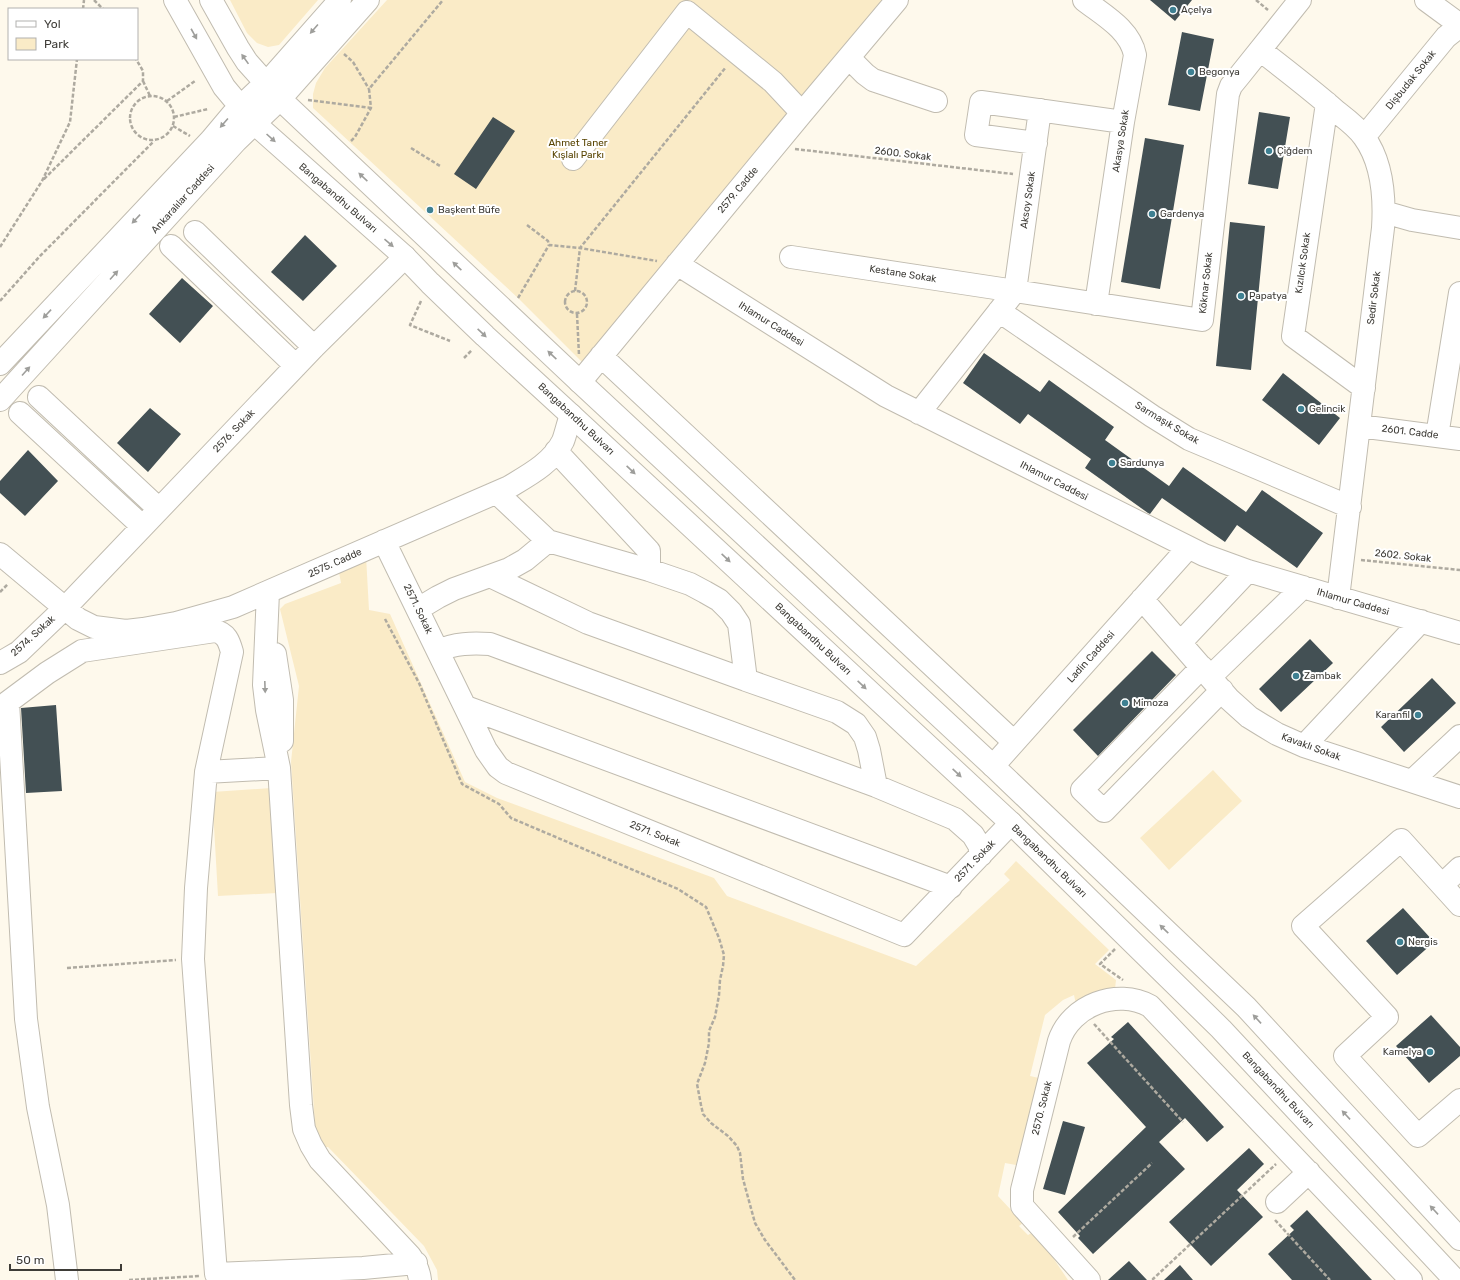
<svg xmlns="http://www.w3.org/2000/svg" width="1460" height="1280" font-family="Rubik,sans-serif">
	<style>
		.green { fill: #faebc7 }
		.building { fill: #435054 }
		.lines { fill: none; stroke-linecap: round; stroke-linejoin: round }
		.minor-casing { stroke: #c1bcb0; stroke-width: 24 }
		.major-casing { stroke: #c1bcb0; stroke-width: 24 }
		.path { stroke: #aeaaa0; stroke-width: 2.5; stroke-dasharray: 4 2; stroke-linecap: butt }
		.minor { stroke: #fff; stroke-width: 22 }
		.major { stroke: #fff; stroke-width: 22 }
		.oneway { fill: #9e9e9b }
		.poi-dot { fill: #3e8092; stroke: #fff; stroke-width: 1.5 }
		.labels { text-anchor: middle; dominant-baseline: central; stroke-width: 4; stroke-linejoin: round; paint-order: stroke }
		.poi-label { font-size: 10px; fill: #3e3c37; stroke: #fff; text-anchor: start }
		.street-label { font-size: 10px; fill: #3e3c37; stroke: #fff }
		.park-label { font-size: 10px; fill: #584402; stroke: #fff }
	</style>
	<rect width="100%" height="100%" fill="#fef9ec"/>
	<!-- green -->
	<path class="green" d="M230 0H318L279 45 268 47 257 43 247 33Z
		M387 0H897L590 370 518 298 313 108V94L316 83 325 68Z
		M366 556 369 610 390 614 465 782 497 798 714 878 727 896 916 966 1010 880 1004 874 1016 861 1109 950 1095 964 1116 980 1115 989 1076 1004 1074 995 1063 1000 1045 1015 1030 1076 1039 1078 1016 1165 1005 1163 998 1196 1023 1223 1019 1226 1028 1235 1035 1231 1068 1280H438L437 1270 424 1246 328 1147H324L315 1126 291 762 299 686 280 609 285 604 341 583 338 567Z
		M1213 770 1242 801 1169 870 1140 838Z
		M271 788 277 893 218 896 212 792Z"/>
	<!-- building -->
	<path class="building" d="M1150 0H1192L1175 21Z
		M1182 32 1214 39 1200 111 1168 105Z
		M1259 112 1290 117 1278 189 1248 184Z
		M493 117 515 131 476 189 454 174Z
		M1145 138 1184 145 1160 289 1121 282Z
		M1230 222 1265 226 1251 370 1216 366Z
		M305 235 337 266 303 301 271 272Z
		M182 278 213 306 180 343 149 314Z
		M984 353 1040 392 1049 380 1114 427 1105 440 1169 486 1183 467 1246 512 1262 490 1323 533 1297 568 1237 525 1225 542 1162 498 1150 514 1148 513 1085 468 1091 459 1028 414 1020 424 963 383Z
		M1283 373 1340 418 1319 445 1262 400Z
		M150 408 181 434 148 472 117 443Z
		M28 450 58 481 25 516 0 493V481Z
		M1310 639 1333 663 1281 712 1259 689Z
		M1152 651 1176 675 1098 756 1073 730Z
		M1432 678 1456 703 1404 752 1381 727Z
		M56 705 62 791 26 793 21 708Z
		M1403 908 1434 942 1397 975 1366 941Z
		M1431 1015 1460 1047V1056L1429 1083 1396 1046Z
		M1128 1022 1224 1127 1207 1142 1185 1118 1159 1142 1185 1169 1093 1254 1078 1238 1080 1236 1058 1212 1146 1127 1087 1063 1114 1039 1111 1037Z
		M1063 1121 1085 1127 1065 1195 1043 1189Z
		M1249 1148 1264 1164 1237 1190 1263 1217 1211 1266 1169 1222Z
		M1307 1210 1319 1223 1372 1280H1292L1268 1254 1294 1230 1290 1226Z
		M1129 1261 1147 1280H1108Z
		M1180 1265 1193 1280H1164Z"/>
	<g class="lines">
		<!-- minor casing -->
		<g class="minor-casing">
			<path id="minor" d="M1084 0C1103 15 1130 29 1135 55L1123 122 1096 304
				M1426 0 1460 25
				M1260 50C1286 70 1312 90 1337 112 1346 119 1357 127 1364 137 1383 163 1385 197 1383 228L1338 598
				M849 58 865 74 873 80 936 101
				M1327 103 1293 336 1364 388
				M1364 137 1446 37 1460 26
				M1036 143 976 135 981 102 1123 122
				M573 159 687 12 773 82 802 113
				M1384 212 1412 220 1460 228
				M195 232 314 347
				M171 246 296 366
				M791 257 1015 291 1040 110
				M677 264 886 396 1204 555 1248 571 1460 633
				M999 311 1152 416 1189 439 1350 507
				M601 356 1014 742
				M580 382 802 113 897 0
				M39 397 159 509
				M20 413 142 526
				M919 413 1015 291 1202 320 1228 94 1231 86 1240 75 1300 0
				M1359 426 1460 439
				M1437 436 1460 293
				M556 451 649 551V570L690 584 705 592 719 600 731 612 739 624 746 680 837 712 856 724 865 737 869 750 876 786
				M384 541 486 750 498 767 506 773 904 935 1011 823
				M548 541 649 570
				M0 554 78 619 94 627 126 631 143 629 176 623 233 607 509 487C529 475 552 463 563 441 566 433 568 423 571 415
				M490 576 588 623 746 680
				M268 592 264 685 267 710 279 768
				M1142 599 1229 699 1249 717 1262 725 1277 734 1304 746 1460 797
				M418 609 438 597 454 589 509 569 525 560 548 541 497 493
				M1181 642 1248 571
				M438 651C455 643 472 643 490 644L876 786 955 819 973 835 979 845 981 855
				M275 654 282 700V741
				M0 663 19 652 65 608 314 347 405 257
				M1202 667 1082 790 1104 811 1222 690
				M1210 677 1303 587
				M466 707 951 887
				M1304 746 1421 621
				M993 766 1188 548
				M206 772 196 888 193 959 216 1274 363 1268 416 1263
				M1412 781 1460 736
				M1442 885 1460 868
				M1460 905 1401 840 1303 926 1387 1017 1345 1056 1418 1136 1460 1100
				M1277 1202 1309 1172
				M67 1280 58 1205 38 1107 26 1019 8 702 47 673 82 651 215 631C226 633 229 641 232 652L206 772 279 768 301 1105 304 1129 311 1145 320 1160 410 1256C416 1264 419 1271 420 1280
				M1089 1280 1022 1206V1190L1059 1041C1071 1005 1117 988 1150 1006L1411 1280"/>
		</g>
		<!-- major casing -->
		<g class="major-casing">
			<path id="major" d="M175 0 224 87 254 123 405 257 430 283 485 336 571 415 1011 823 1221 1029 1455 1280
				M211 0 238 48 247 62 280 99 580 382 993 766 1246 1007 1460 1239
				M0 364 211 140 232 115 273 76 340 0
				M0 400 236 141 280 99 368 0"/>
		</g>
		<!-- path -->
		<path class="path" d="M94 0 103 9
			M1256 0 1268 10
			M83 9 84 0
			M344 54 353 62 369 89
			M143 81 150 96
			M130 118a22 22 0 1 1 44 0a22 22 0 1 1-44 0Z
			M308 100 371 108
			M167 101 195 81
			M174 117 208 109
			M173 126 190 136
			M351 141 355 137 371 108 369 89 443 0
			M411 148 440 166
			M795 149 1013 174
			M44 179 143 81V71L136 59
			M527 225 548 241 549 245 580 248 657 261
			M0 247 42 181 70 122 77 59
			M565 302a11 11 0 1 1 22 0a11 11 0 1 1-22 0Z
			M575 291 580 248 726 67
			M518 298 549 245
			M0 301 40 256 154 141
			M421 301 410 325 450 341
			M577 314 579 355
			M464 358 472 350
			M1361 560 1460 570
			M0 592 8 584
			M385 619 419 683 462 784 499 804 511 818 678 889 706 907 719 938 724 955 723 966 720 980 719 995 715 1017 709 1031V1043L705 1063 697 1084 701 1105 703 1114 711 1123 728 1136 737 1146 740 1153 743 1179 755 1223 765 1240 795 1280
			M1115 949 1100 964 1123 980
			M67 968 176 960
			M1094 1024 1183 1122
			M1275 1220 1330 1280
			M1073 1237 1152 1163
			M129 1280 200 1276
			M1154 1280 1153 1279 1276 1164"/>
		<!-- minor -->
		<use href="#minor" class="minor"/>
		<!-- major -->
		<use href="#major" class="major"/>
	</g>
	<!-- one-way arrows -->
	<defs><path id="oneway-solid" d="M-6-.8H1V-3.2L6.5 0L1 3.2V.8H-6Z"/></defs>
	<g class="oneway">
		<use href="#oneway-solid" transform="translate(314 29) rotate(131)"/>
		<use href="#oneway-solid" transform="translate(194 34) rotate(61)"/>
		<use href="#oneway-solid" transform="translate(245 59) rotate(-125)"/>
		<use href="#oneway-solid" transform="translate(224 123) rotate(131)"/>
		<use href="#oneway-solid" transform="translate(271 138) rotate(42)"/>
		<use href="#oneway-solid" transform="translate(363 177) rotate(-137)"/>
		<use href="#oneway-solid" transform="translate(136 219) rotate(133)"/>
		<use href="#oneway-solid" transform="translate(389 243) rotate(41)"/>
		<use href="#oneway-solid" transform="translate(457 266) rotate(-137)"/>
		<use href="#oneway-solid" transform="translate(114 275) rotate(-48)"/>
		<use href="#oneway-solid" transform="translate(47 314) rotate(133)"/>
		<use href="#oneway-solid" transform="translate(482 333) rotate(43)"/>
		<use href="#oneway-solid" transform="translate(552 355) rotate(-137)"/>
		<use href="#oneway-solid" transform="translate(26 371) rotate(-48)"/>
		<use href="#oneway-solid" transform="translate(631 470) rotate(43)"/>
		<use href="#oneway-solid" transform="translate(726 558) rotate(43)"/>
		<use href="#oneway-solid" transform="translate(862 685) rotate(43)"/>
		<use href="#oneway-solid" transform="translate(265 687) rotate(88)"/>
		<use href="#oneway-solid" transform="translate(957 773) rotate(43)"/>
		<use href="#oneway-solid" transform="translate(1164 929) rotate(-136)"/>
		<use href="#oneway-solid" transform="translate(1257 1019) rotate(-133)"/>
		<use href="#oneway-solid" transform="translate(1346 1115) rotate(-133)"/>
		<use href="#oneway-solid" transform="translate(1434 1210) rotate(-133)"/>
	</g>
	<!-- markers -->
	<g class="poi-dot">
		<circle cx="1173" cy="10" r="4"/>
		<circle cx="1191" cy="72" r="4"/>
		<circle cx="1269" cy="151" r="4"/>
		<circle cx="430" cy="210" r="4"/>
		<circle cx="1152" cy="214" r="4"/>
		<circle cx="1241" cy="296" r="4"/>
		<circle cx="1301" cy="409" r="4"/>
		<circle cx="1112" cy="463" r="4"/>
		<circle cx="1296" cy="676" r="4"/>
		<circle cx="1125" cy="703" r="4"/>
		<circle cx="1418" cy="715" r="4"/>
		<circle cx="1400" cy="942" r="4"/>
		<circle cx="1430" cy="1052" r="4"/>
	</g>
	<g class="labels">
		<!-- poi labels -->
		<g class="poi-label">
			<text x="1181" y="10">Açelya</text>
			<text x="1199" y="72">Begonya</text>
			<text x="1277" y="151">Çiğdem</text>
			<text x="438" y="210">Başkent Büfe</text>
			<text x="1160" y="214">Gardenya</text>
			<text x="1249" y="296">Papatya</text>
			<text x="1309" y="409">Gelincik</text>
			<text x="1120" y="463">Sardunya</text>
			<text x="1304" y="676">Zambak</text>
			<text x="1133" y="703">Mimoza</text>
			<text x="1410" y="715" text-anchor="end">Karanfil</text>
			<text x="1408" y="942">Nergis</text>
			<text x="1422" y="1052" text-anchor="end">Kamelya</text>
		</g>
		<!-- street labels -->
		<g class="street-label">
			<text transform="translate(1411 80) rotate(-51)">Dişbudak Sokak</text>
			<text transform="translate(1121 141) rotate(-81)">Akasya Sokak</text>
			<text transform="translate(903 154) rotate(7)">2600. Sokak</text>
			<text transform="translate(738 190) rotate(-50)">2579. Cadde</text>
			<text transform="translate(338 198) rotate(41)">Bangabandhu Bulvarı</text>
			<text transform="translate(183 199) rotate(-48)">Ankaralılar Caddesi</text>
			<text transform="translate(1028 200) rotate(-82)">Aksoy Sokak</text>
			<text transform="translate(1303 263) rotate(-82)">Kızılcık Sokak</text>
			<text transform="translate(903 274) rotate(9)">Kestane Sokak</text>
			<text transform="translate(1206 283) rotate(-84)">Köknar Sokak</text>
			<text transform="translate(1374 298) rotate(-83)">Sedir Sokak</text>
			<text transform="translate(771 324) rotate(32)">Ihlamur Caddesi</text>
			<text transform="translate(576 419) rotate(43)">Bangabandhu Bulvarı</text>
			<text transform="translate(1167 423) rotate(31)">Sarmaşık Sokak</text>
			<text transform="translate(234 431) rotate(-46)">2576. Sokak</text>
			<text transform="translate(1410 432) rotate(7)">2601. Cadde</text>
			<text transform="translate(1054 481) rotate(27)">Ihlamur Caddesi</text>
			<text transform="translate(1403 556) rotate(6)">2602. Sokak</text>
			<text transform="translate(335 563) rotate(-24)">2575. Cadde</text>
			<text transform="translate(1353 602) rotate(16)">Ihlamur Caddesi</text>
			<text transform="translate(418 609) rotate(64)">2571. Sokak</text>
			<text transform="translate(33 636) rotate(-42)">2574. Sokak</text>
			<text transform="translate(813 639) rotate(43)">Bangabandhu Bulvarı</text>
			<text transform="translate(1091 657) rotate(-48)">Ladin Caddesi</text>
			<text transform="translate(1311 747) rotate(20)">Kavaklı Sokak</text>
			<text transform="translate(655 834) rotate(22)">2571. Sokak</text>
			<text transform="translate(975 861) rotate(-46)">2571. Sokak</text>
			<text transform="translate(1049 861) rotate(44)">Bangabandhu Bulvarı</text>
			<text transform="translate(1278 1090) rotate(47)">Bangabandhu Bulvarı</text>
			<text transform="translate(1042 1108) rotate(-76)">2570. Sokak</text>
		</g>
		<!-- park labels -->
		<g class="park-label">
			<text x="578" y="143">Ahmet Taner<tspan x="578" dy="12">Kışlalı Parkı</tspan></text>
		</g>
	</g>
	<!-- legend -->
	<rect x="8" y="8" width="130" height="52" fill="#ffffff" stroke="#b2b1af"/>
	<rect x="16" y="21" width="20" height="6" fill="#ffffff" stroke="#b2b1af"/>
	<text x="44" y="28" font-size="12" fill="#3e3c37">Yol</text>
	<rect x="16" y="38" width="20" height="12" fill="#faebc7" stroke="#b2b1af"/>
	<text x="44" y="48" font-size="12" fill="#3e3c37">Park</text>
	<!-- scale -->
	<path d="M10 1264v6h111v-6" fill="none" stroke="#3e3c37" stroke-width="2"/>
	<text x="16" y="1264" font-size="12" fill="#3e3c37" stroke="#ffffff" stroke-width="3" paint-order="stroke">50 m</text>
</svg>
